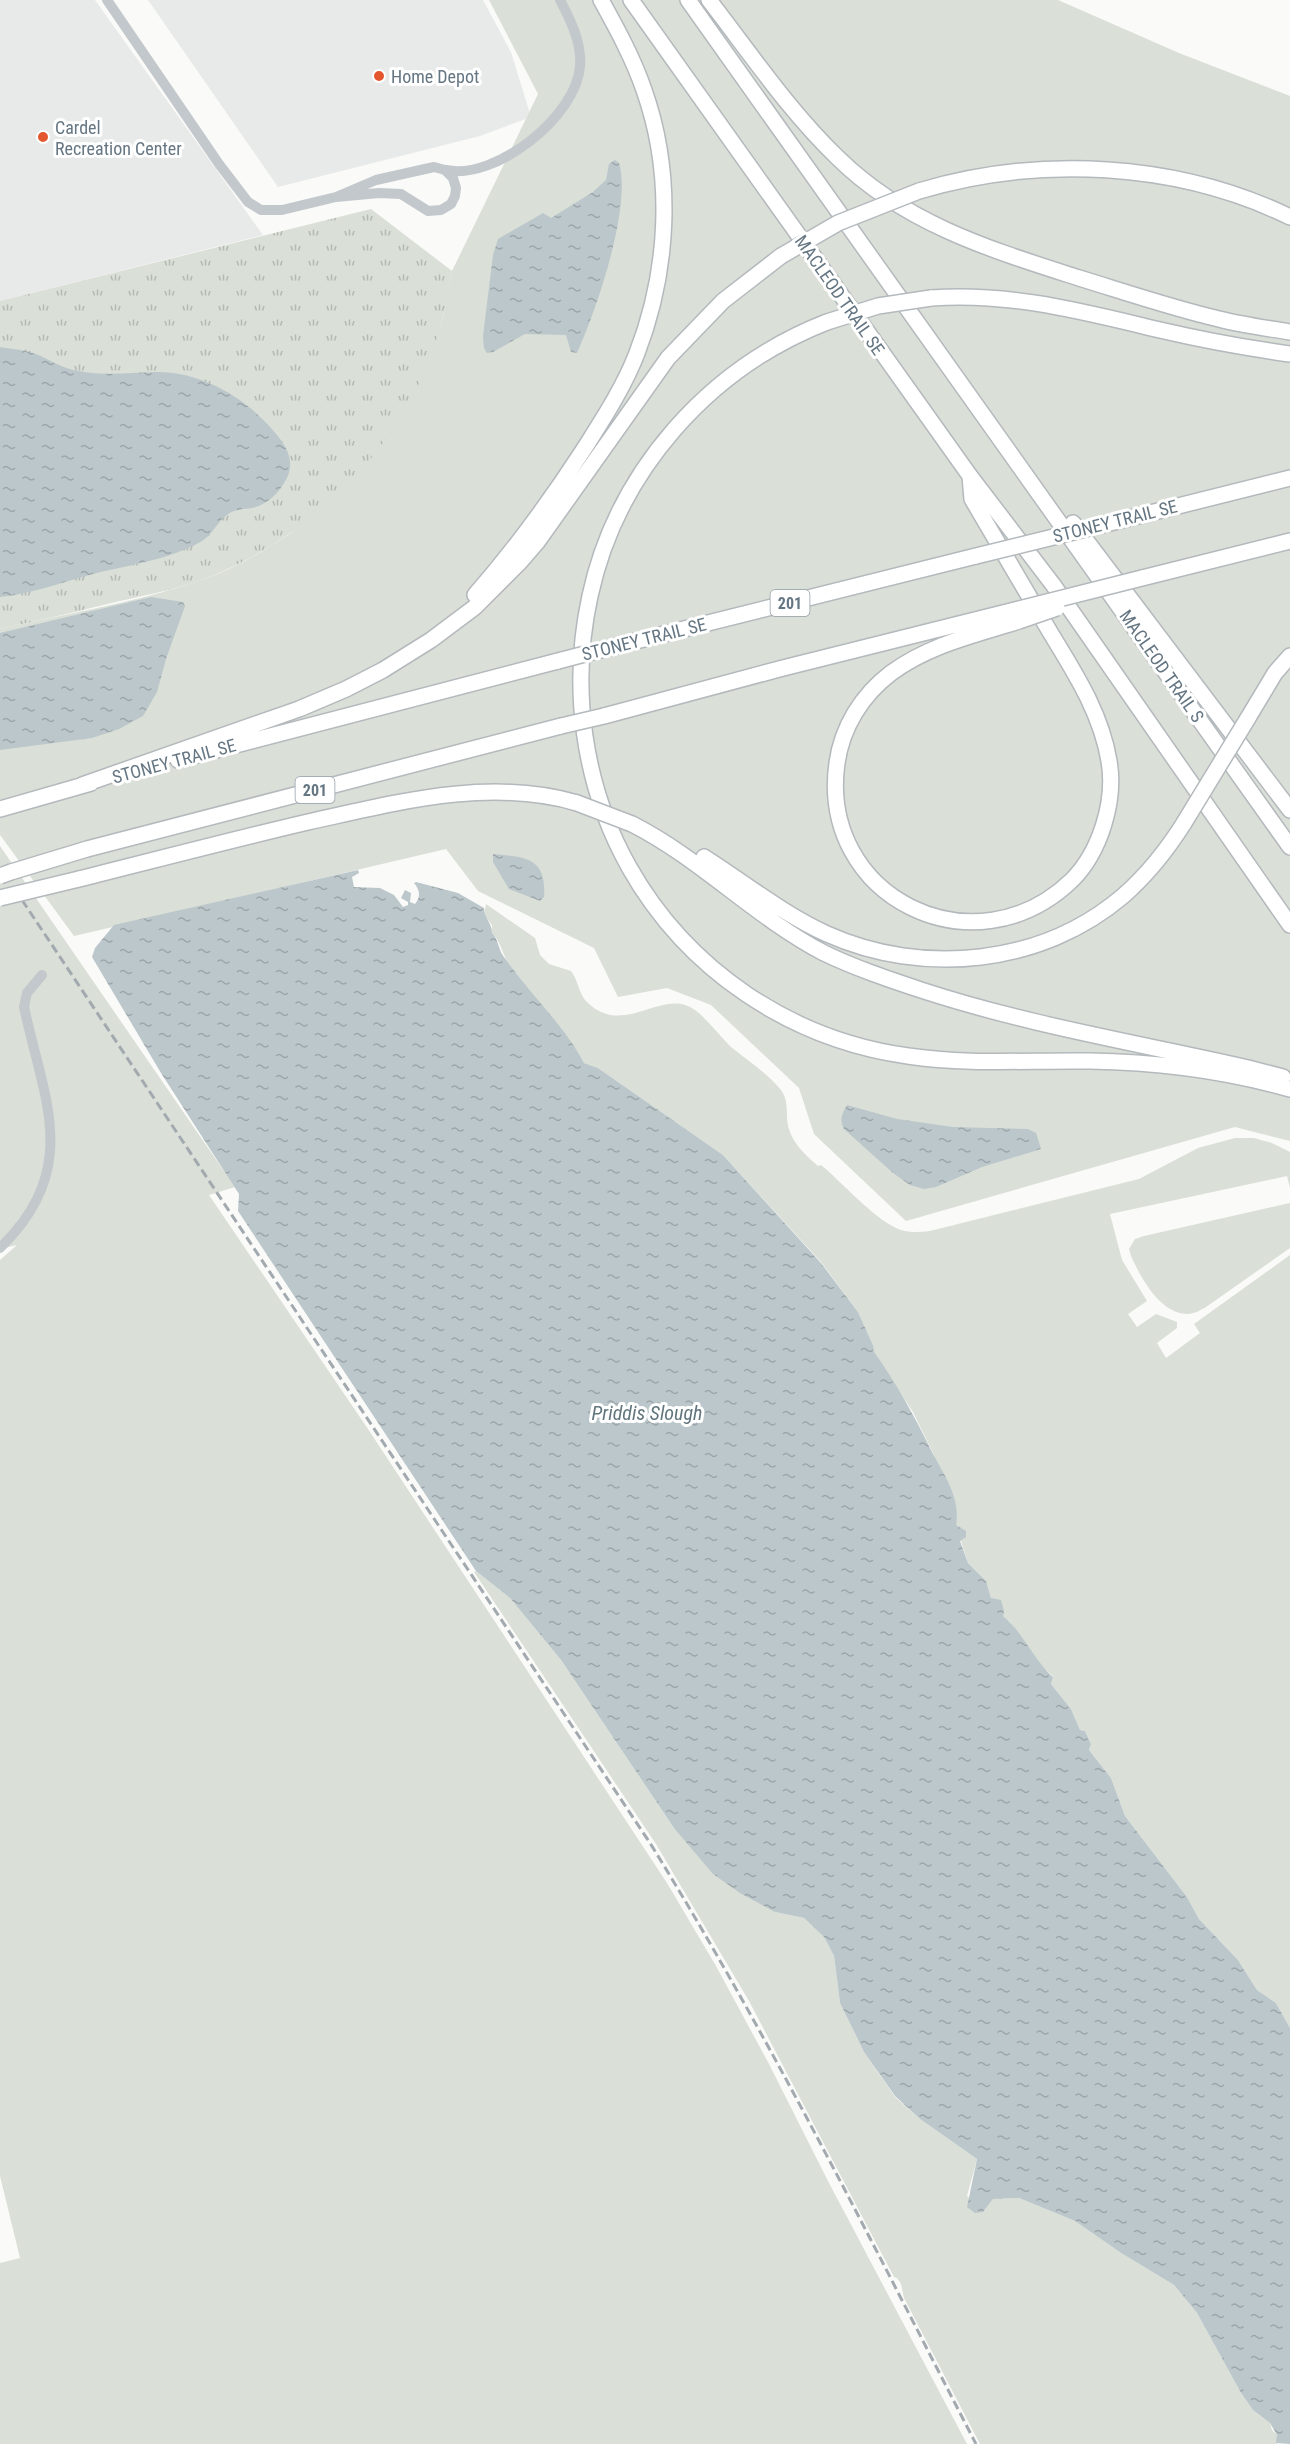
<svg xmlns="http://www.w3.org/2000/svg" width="1290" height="2444" font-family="'Roboto Condensed',sans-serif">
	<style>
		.built { fill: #e8e9e9 }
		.grass { fill: #dadfd7 }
		.park { fill: url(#park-tufts) }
		.water { fill: url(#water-ripples) }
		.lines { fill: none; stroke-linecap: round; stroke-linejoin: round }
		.highway-casing { stroke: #b4b9bd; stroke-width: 18 }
		.minor { stroke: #c3c8cc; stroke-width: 10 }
		.highway { stroke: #fff; stroke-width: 15 }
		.rail { stroke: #a2aab0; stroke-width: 3; stroke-dasharray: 9 4.5; stroke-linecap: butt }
		.highway-bridge-casing { stroke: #b4b9bd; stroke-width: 18; stroke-linecap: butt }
		.highway-bridge { stroke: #fff; stroke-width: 15 }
		.poi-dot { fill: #e4572e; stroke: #fff; stroke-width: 2 }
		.labels { text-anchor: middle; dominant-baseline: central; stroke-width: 6; stroke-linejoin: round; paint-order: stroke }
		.shield { fill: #fff; stroke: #939fa8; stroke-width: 1.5 }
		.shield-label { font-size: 16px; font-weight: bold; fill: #657683 }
		.poi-label { font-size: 18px; fill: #657683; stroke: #fff; text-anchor: start }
		.street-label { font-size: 18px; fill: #657683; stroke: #fff }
		.water-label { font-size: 20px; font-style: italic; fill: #60757c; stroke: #fff }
	</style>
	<defs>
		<pattern id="park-tufts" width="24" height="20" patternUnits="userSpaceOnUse" patternTransform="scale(1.5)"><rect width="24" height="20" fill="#dadfd7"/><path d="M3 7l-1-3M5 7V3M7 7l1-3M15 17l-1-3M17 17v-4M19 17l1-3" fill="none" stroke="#b4b9b4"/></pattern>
		<pattern id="water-ripples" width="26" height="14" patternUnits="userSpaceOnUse" patternTransform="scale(1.5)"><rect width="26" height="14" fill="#bbc7cb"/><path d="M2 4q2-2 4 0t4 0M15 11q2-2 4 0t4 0" fill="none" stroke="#9ca6aa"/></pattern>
	</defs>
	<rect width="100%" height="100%" fill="#fafaf8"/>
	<!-- built -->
	<path class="built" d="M0 0H95L263 235 0 301Z
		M148 0H483L511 52 531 117 480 136 278 187Z"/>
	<!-- grass -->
	<path class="grass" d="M489 0H1058L1179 53 1290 96V1141L1235 1127 906 1221 814 1134 799 1088 711 1005 667 988 618 997 594 948 478 891 446 849 74 936 0 835V629C68 613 145 601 210 577 239 566 265 550 291 533L408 404 433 348 443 317 452 271 538 94Z
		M0 846 235 1187 209 1195 368 1429 667 1883 716 1966 769 2064 829 2183 967 2444H0V2263L20 2258 0 2176V1260L17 1245 0 1249Z
		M486 904 535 938 540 955 549 964 571 971C579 981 578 994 588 1003 625 1038 663 986 695 1010 708 1020 718 1034 730 1046 745 1059 775 1078 784 1095 787 1103 787 1110 787 1118 788 1139 803 1153 818 1166L821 1165 827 1170C845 1186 879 1223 901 1230 911 1233 920 1232 930 1231L1139 1179 1198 1148 1235 1138H1254L1272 1143 1290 1152V1188L1287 1176 1110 1214 1122 1260 1147 1301 1128 1314 1137 1327 1156 1314 1177 1322V1328L1157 1343 1166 1358 1200 1333 1194 1324 1290 1255V2028L1276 2003 1257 1990 1238 1960 1199 1919 1187 1897 1125 1816 1111 1778 1089 1750 1091 1744 1085 1731 1080 1730 1071 1709 1051 1684 1053 1676 1039 1664 1010 1622 1003 1616 991 1598 986 1581 968 1563 933 1453 913 1412 873 1352V1345L858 1312 821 1262 723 1155 598 1068 584 1063C577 1049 569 1040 560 1029 542 1006 524 985 508 962 502 953 500 940 492 933V925L484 915Z
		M1290 1203V1248L1206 1307C1201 1310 1194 1314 1188 1314 1160 1314 1141 1278 1131 1256L1129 1249 1135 1239 1144 1236Z
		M476 1571 510 1598 561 1660 674 1828 775 1912 804 1918 824 1937 834 1956 840 2003 864 2052 895 2097 920 2119 977 2159 967 2196 983 2212 993 2199 1019 2198 1075 2221 1121 2253 1174 2285 1197 2313 1241 2393 1253 2410 1270 2423 1272 2430 1277 2435V2444H980L904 2298 901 2284 897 2278 894 2277 749 2001 656 1844 474 1572Z"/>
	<!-- park -->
	<path class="park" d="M371 209 452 271C449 286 447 302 443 316 415 433 322 531 212 576 183 588 151 594 120 601 80 611 40 620 0 629V301Z"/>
	<!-- water -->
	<path class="water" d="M615 160 619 163C632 207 596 311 577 353L571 352 566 335 525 334 493 352 487 353 484 348 483 336 493 255 498 239 543 213 551 218 593 192 606 180 609 164Z
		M0 347C12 349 25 350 36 354 50 360 62 368 78 371 104 376 128 373 155 372 202 371 248 399 276 434 289 449 296 465 284 483 277 495 266 505 252 508 244 509 234 509 227 515 217 522 212 535 202 541 169 560 128 565 93 574 63 582 31 594 0 597Z
		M151 597 183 602 185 606 166 659 157 692 143 716 119 729 92 738 0 750V633Z
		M493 854C525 857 547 857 544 897L540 901 509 889 493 862Z
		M358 870 359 873 352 877 354 887 380 888 394 895 403 907 408 905V902L401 898 405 890 411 893 410 902 415 904C421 897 420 890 414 883L416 882 458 893 484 908C484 918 492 923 492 933 498 939 498 947 502 954 505 959 510 964 513 969 535 999 568 1031 584 1063L598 1068 723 1155 821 1263 858 1312 873 1345 874 1352C897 1384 915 1417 932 1452 944 1475 961 1498 956 1525L966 1531V1537L960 1541 968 1563 986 1581 991 1598 1001 1600 1004 1611 1003 1616C1023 1632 1033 1659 1053 1677L1051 1684 1071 1709 1080 1730 1085 1731 1091 1744 1089 1750 1111 1778 1125 1816 1187 1897 1199 1919 1238 1960 1257 1990 1276 2003 1290 2028V2444L1276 2443 1277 2435 1270 2423 1253 2410 1241 2393 1197 2313 1174 2285 1121 2253 1075 2221 1019 2198 993 2199 983 2212 975 2213 967 2207 977 2159 920 2119 895 2096 864 2052 840 2003 834 1956 824 1937 804 1918 775 1912 740 1893 713 1874 674 1828 561 1660 510 1598 476 1571 238 1211 239 1194 161 1073 92 957 95 948 114 925Z
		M847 1105 897 1119 953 1127 1028 1129 1036 1133 1041 1149 982 1167 936 1187 924 1189 910 1185 893 1173 844 1129C839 1119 842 1114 847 1105Z"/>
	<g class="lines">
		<!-- highway casing -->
		<g class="highway-casing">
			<path id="highway" d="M631 0 970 476 1054 586 1290 925
				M688 0 1290 847
				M709 0C750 53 789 111 838 158 905 224 992 250 1079 278 1125 292 1172 308 1219 319 1242 325 1266 328 1290 332
				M919 191C1039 155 1177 162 1290 217
				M931 298C1010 292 1084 312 1160 330 1203 340 1246 348 1290 354
				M827 322C709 368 617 471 590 596 570 687 583 785 629 867 687 970 791 1040 908 1056 968 1065 1029 1060 1090 1061 1156 1062 1226 1071 1290 1089
				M970 476 972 499C998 543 1024 587 1050 632 1075 673 1101 713 1109 761 1116 801 1100 852 1072 880 975 974 818 898 837 763 842 727 862 695 891 673 929 645 974 635 1019 621
				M1073 523 1290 810
				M1102 525 1290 478
				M1142 578 1290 541
				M475 595C515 549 551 500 584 449 603 419 624 387 637 353 669 270 674 175 644 90 633 58 617 29 601 0
				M604 649 976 556
				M604 716 783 668 1011 611
				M1248 718 1275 673 1290 656
				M178 760 558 661
				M82 785 299 709 346 689 383 670 431 640 475 607 519 563 538 541 668 358 723 301 781 256
				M0 809 91 783
				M632 824C701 859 755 917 824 953 855 968 888 979 921 990 1028 1025 1138 1043 1248 1068L1283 1077
				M704 857C745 883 783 914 827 934 923 977 1042 965 1123 896 1147 875 1167 850 1184 823
				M11 872 87 849 561 726
				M79 879C155 860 231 840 308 822 395 803 489 777 577 803"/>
		</g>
		<!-- minor -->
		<path class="minor" d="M107 0 219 164 248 202 261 210H282L336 197 379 193 401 194 428 211 441 210 451 204 455 196 456 188 453 178 445 170 434 167 376 180 336 197
			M446 170C495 181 577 116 580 66 582 43 570 19 560 0
			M0 1248C82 1168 44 1101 24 1007L27 993 42 975"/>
		<!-- highway -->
		<use href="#highway" class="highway"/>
		<!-- rail -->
		<path class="rail" d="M22 900 650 1843C770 2037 871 2241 976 2444"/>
		<!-- highway-bridge casing -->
		<g class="highway-bridge-casing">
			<path id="highway-bridge" d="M781 256 838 223 919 191
				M827 322 878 306 931 298
				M976 556 1102 525
				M1011 611 1142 578
				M1019 621 1057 608
				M558 661 604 649
				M561 726 604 716
				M577 803 632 824
				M1184 823 1248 718
				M0 876 11 872
				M0 898 79 879"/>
		</g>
		<!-- highway-bridge -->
		<use href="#highway-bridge" class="highway-bridge"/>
	</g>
	<!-- markers -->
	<g class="poi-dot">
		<circle cx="379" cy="76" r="6"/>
		<circle cx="43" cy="137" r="6"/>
	</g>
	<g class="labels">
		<!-- shield labels -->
		<g class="shield">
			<rect x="770.5" y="590" width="39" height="26" rx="4.5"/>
			<rect x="295.5" y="777" width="39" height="26" rx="4.5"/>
		</g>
		<g class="shield-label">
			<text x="790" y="603">201</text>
			<text x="315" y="790">201</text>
		</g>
		<!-- poi labels -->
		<g class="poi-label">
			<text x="391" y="76">Home Depot</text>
			<text x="55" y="127">Cardel<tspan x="55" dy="21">Recreation Center</tspan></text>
		</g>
		<!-- street labels -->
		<g class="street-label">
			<text transform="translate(840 295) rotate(55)">MACLEOD TRAIL SE</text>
			<text transform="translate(1115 521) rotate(-14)">STONEY TRAIL SE</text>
			<text transform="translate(644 639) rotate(-14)">STONEY TRAIL SE</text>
			<text transform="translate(1162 666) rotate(55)">MACLEOD TRAIL S</text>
			<text transform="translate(174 761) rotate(-15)">STONEY TRAIL SE</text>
		</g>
		<!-- water labels -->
		<g class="water-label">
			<text x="647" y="1413">Priddis Slough</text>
		</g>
	</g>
</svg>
